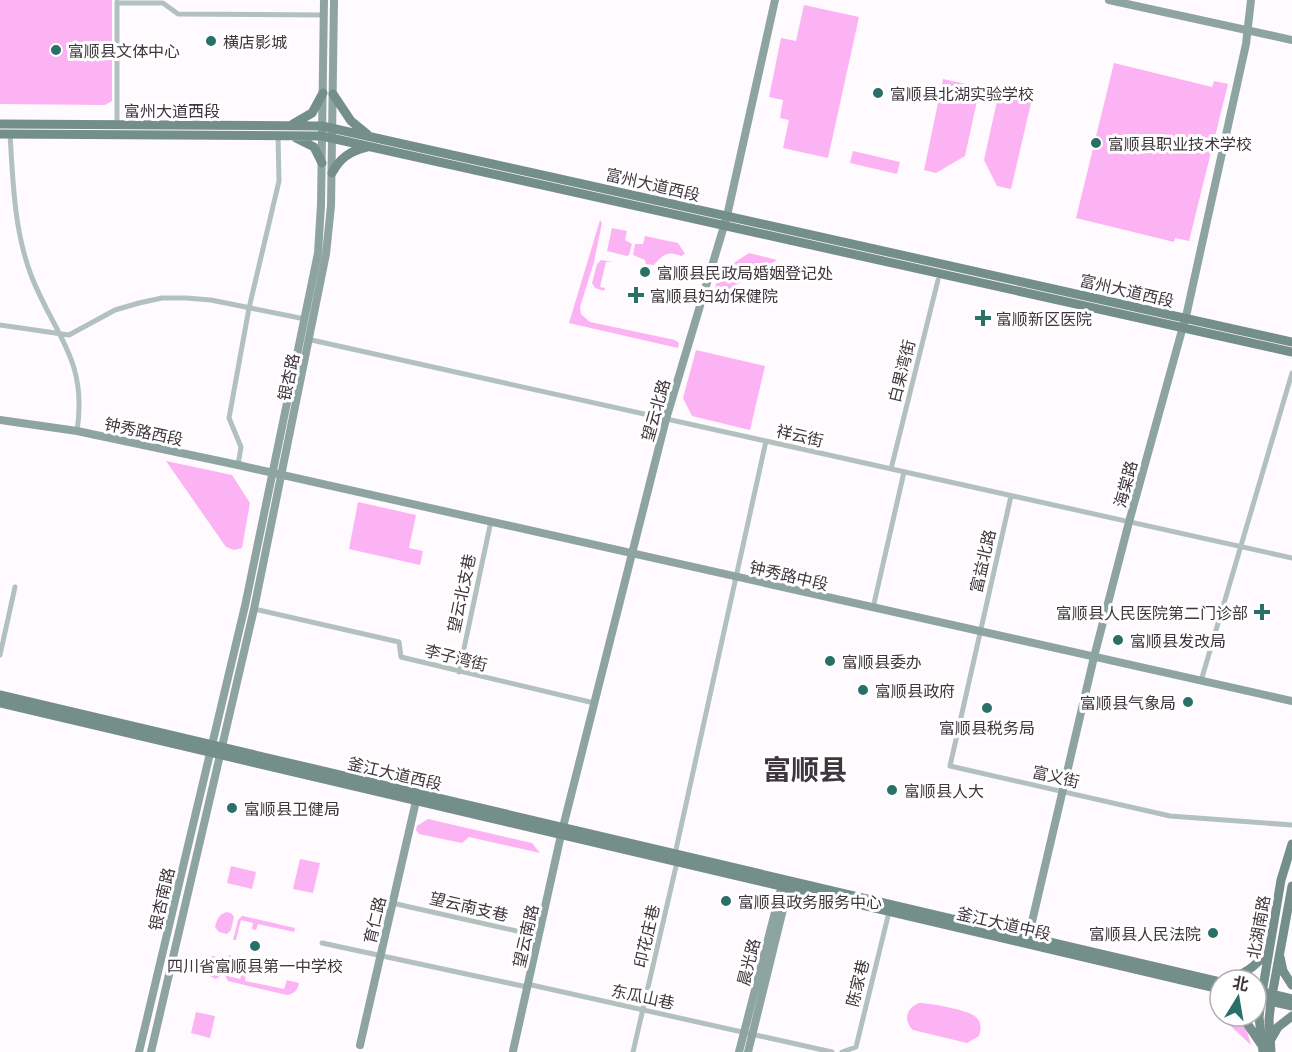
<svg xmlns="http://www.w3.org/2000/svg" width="1292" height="1052" font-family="'Exo 2','Noto Sans SC',sans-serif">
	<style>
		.green { fill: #fcb3f3 }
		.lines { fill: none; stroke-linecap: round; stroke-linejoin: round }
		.street { stroke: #b2c1be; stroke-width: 5 }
		.secondary { stroke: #8ea4a0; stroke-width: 8 }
		.primary { stroke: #748f8a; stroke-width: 9 }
		.poi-dot { fill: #297067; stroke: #fff; stroke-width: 2 }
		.labels { text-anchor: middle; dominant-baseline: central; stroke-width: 6; stroke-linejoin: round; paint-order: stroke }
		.poi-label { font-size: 16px; fill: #3f363d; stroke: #fff; text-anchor: start }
		.street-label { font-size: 16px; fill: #3f363d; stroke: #fff }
		.town-label { font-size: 28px; font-weight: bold; fill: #3f363d; stroke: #fff }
	</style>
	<rect width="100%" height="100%" fill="#fffafe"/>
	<!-- green -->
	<path class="green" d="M0 0H112V101L105 105 0 104Z
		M804 5 859 17 828 158 783 148 789 120 780 118 783 100 769 97 781 38 796 41Z
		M1114 63 1212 87 1214 81 1228 84 1189 241 1175 238 1174 242 1076 218Z
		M943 79 980 87 965 156 936 173 924 170Z
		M999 92 1032 99 1011 189 997 186 984 160Z
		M853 151 900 162 897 174 850 163Z
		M600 220 602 223 594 262 580 307 581 314 590 322 675 340 679 343 678 348 569 323Z
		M612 228 627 231 625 240 632 244 629 255 627 256 607 251Z
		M645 236 678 243 685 254 681 256C668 250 662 255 654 265L646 264 645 260 633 255 635 244H643Z
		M749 253 777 260 711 300 720 272Z
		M601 260 613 262H606L600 287 605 288 604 291 595 288 592 283 597 264Z
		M696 350 765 366 750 430 692 416 683 398Z
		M166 461 232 475 250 503 242 548 234 550 226 547Z
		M358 502 416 515 409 548 423 551 420 565 349 549Z
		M428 819 532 843 540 853 469 837 462 843 419 834 416 830 417 826Z
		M300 859 320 863 313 893 293 889Z
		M231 866 256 872 252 889 227 883Z
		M227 912 232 914 234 917 231 930 227 934 219 932 215 927C217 919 219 914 227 912Z
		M242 916H243L295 928 294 932 258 924 256 930 252 929 253 923 241 920 236 940H233L238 920Z
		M229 955 232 956 228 976 240 979 242 973 246 974 245 981 284 989 287 980 299 983C298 990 294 994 287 995L228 981 225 975Z
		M213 956 221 958 224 962 221 975 216 979 210 976 206 970 208 959Z
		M919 1003C930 1003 969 1010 976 1017 982 1023 981 1029 979 1036L967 1043 913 1030C903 1021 906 1008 919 1003Z
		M196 1012 215 1016 210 1038 191 1033Z
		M1220 1016H1237L1246 1028 1251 1045Z"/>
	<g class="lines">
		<!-- street -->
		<path class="street" d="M117 2V125
			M117 3H163L178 14 324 15
			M10 134C13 181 14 230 31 275 54 335 88 359 77 431
			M0 325 69 335 115 310 139 303 162 298H186L211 300 305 319
			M307 339 1292 558
			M238 465 241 447 229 418 249 308 279 181 278 135
			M891 469 938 280
			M1011 496 950 766 1170 816 1292 825
			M873 608 904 472
			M254 609 399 642 401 657 594 703
			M0 655 15 587
			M459 672 491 521
			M1201 681 1292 373
			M675 854 766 441
			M392 903 539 936
			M322 943 527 987
			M527 984 832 1052
			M633 1052 677 862
			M842 1052 856 1047 889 912"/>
		<!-- secondary -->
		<path class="secondary" d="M1109 0 1292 40
			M0 420 77 431 238 465 1292 701
			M1027 943 1094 657 1129 522 1187 312 1246 44 1251 0
			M360 1045 416 801
			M513 1051 561 835 666 419 727 216 775 0
			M139 1052 245 606 318 253 321 205 324 0
			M151 1052 254 609 326 254 331 206 334 0
			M739 1052 783 881
			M748 1052 789 885"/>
		<!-- primary -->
		<path class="primary" d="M333 94 351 121 367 134
			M0 124 322 126 1292 342
			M293 124 312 113 323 93
			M0 134 322 136 1292 352
			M296 138 314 147 322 163
			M332 173C340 158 350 151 367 147
			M0 695 1220 982
			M0 703 1220 989
			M1280 957 1283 971 1292 985
			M1224 980C1244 975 1255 967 1268 951
			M1267 993 1292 999
			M1265 1000 1292 1006
			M1242 1016 1261 1044
			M1270 1041 1278 1027 1292 1016
			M1263 1052 1259 1017 1261 999 1281 880 1292 844
			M1271 1052 1269 1020 1271 1001 1292 886"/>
	</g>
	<!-- markers -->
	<g class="poi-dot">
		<circle cx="211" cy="41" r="6"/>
		<circle cx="56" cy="50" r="6"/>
		<circle cx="878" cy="93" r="6"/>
		<circle cx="1096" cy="143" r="6"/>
		<circle cx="645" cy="272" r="6"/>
		<path d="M633 286h6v6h6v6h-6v6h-6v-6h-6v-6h6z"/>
		<path d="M980 309h6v6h6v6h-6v6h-6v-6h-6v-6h6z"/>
		<path d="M1259 603h6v6h6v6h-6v6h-6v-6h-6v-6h6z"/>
		<circle cx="1118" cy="640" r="6"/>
		<circle cx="830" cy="661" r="6"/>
		<circle cx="863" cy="690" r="6"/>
		<circle cx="1188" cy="702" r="6"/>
		<circle cx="987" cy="708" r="6"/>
		<circle cx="892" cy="790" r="6"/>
		<circle cx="232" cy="808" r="6"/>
		<circle cx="726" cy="901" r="6"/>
		<circle cx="1213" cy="933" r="6"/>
		<circle cx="255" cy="946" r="6"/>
	</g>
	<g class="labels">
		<!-- poi labels -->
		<g class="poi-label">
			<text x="223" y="41">横店影城</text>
			<text x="68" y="50">富顺县文体中心</text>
			<text x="890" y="93">富顺县北湖实验学校</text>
			<text x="1108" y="143">富顺县职业技术学校</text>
			<text x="657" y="272">富顺县民政局婚姻登记处</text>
			<text x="650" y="295">富顺县妇幼保健院</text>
			<text x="996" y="318">富顺新区医院</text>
			<text x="1248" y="612" text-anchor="end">富顺县人民医院第二门诊部</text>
			<text x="1130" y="640">富顺县发改局</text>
			<text x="842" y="661">富顺县委办</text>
			<text x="875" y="690">富顺县政府</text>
			<text x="1176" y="702" text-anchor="end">富顺县气象局</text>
			<text x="987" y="727" text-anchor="middle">富顺县税务局</text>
			<text x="904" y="790">富顺县人大</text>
			<text x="244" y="808">富顺县卫健局</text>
			<text x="738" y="901">富顺县政务服务中心</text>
			<text x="1201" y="933" text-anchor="end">富顺县人民法院</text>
			<text x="255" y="965" text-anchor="middle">四川省富顺县第一中学校</text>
		</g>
		<!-- street labels -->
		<g class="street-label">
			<text x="172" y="110">富州大道西段</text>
			<text transform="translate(653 184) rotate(13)">富州大道西段</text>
			<text transform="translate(1127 290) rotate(13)">富州大道西段</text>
			<text transform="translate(901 371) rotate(-76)">白果湾街</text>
			<text transform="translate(288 377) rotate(-78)">银杏路</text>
			<text transform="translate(655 410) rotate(-74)">望云北路</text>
			<text transform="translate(144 431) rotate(12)">钟秀路西段</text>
			<text transform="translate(800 435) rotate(13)">祥云街</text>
			<text transform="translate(1125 484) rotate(-75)">海棠路</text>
			<text transform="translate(982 561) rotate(-77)">富益北路</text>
			<text transform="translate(789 575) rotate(13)">钟秀路中段</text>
			<text transform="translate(461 593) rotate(-78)">望云北支巷</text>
			<text transform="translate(456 657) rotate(14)">李子湾街</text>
			<text transform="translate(395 773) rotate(13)">釜江大道西段</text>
			<text transform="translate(1056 776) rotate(13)">富义街</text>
			<text transform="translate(161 899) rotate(-77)">银杏南路</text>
			<text transform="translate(469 906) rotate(13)">望云南支巷</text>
			<text transform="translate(374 920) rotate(-77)">育仁路</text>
			<text transform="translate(1004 923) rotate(13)">釜江大道中段</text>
			<text transform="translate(1258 927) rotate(-80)">北湖南路</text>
			<text transform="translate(525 936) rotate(-77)">望云南路</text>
			<text transform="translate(646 936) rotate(-77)">印花庄巷</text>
			<text transform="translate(748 962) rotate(-76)">晨光路</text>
			<text transform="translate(857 983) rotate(-76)">陈家巷</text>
			<text transform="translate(643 996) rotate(12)">东瓜山巷</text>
		</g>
		<!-- town labels -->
		<g class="town-label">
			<text x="805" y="769">富顺县</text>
		</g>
	</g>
	<!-- north arrow -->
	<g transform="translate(1238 998) rotate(11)"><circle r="28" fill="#ffffff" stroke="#b2afb1" stroke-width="1.5"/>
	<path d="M0-4.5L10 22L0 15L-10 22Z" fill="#297067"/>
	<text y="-9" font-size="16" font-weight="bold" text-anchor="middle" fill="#3f363d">北</text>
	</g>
</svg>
